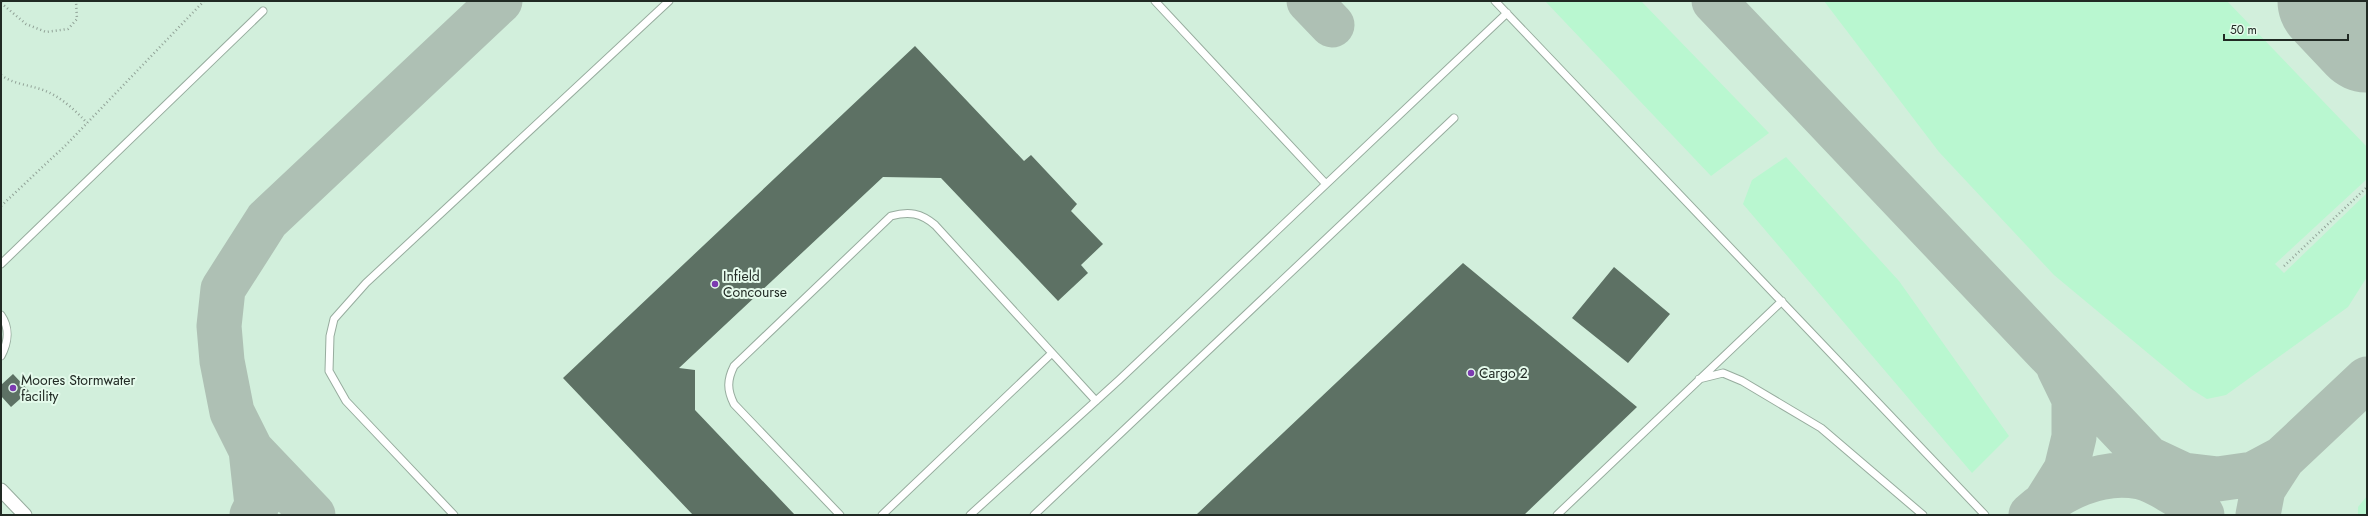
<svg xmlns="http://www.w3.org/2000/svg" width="2368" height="516" font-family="Jost,sans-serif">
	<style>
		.built { fill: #d2efdc }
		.green { fill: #b9f7d0 }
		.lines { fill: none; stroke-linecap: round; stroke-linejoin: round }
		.taxiway { stroke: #aec0b4; stroke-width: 45 }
		.runway { stroke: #aec0b4; stroke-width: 111 }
		.building { fill: #5d7164 }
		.service-casing { stroke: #97ac9e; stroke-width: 9 }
		.minor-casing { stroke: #97ac9e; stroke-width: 15 }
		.path { stroke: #91a297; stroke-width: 2.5; stroke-dasharray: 1 3; stroke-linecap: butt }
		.service { stroke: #fff; stroke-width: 7 }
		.minor { stroke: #fff; stroke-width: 13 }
		.poi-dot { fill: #7c3bb0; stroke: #e4faeb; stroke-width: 1.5 }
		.labels { text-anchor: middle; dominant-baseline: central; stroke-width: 4; stroke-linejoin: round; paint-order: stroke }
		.poi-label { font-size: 14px; fill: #212a24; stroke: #e4faeb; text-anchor: start }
	</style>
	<rect width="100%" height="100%" fill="#e4faeb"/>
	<!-- built -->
	<path class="built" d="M1 1H2367V515H1Z"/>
	<!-- green -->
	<path class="green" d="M1545 1H1641L1769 133 1711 176Z
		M1824 1H2227L2367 147V179L2275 264 2284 273 2367 193V277L2348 307 2226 395 2207 399 2191 389 2054 275 1939 152Z
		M1786 157 1899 281 2009 436 1972 473 1743 204 1752 180Z
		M2367 496V515H2358V507Z"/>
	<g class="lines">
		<!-- taxiway -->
		<path class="taxiway" d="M1309 1 1332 25
			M1714 1 2202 515
			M251 450 313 515
			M2152 460 2184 475 2218 479 2253 474 2283 458
			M2046 502 2066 470 2074 437V399L2059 368
			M252 515 257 505 251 450 232 412 222 361 219 326 223 289 267 220 500 1
			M2031 515C2060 489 2100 469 2140 477 2154 480 2167 489 2179 496
			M2258 515 2263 489 2283 458 2367 379"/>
		<!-- runway -->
		<path class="runway" d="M2333 1 2367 37"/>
	</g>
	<!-- building -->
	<path class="building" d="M915 46 1024 161 1031 155 1077 204 1071 211 1103 244 1081 265 1088 273 1058 301 941 178 883 177 679 368 695 370V410L795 515H693L563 378Z
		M1463 263 1637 407 1524 515H1196Z
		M1614 267 1670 314 1628 363 1572 318Z
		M13 374 29 391 11 407 1 396V385Z"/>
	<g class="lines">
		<!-- service casing -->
		<g class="service-casing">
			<path id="service" d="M1155 1 1325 183
				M1495 1 1985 515
				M1 264 263 11
				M1 315C10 328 8 343 1 356
				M1699 379 1723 373 1742 381 1821 428 1923 515
				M454 515 346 401 329 371 330 336 334 319 366 283 669 1
				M840 515 734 404C727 390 727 380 734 366L891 216C909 211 921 213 935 225L1096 401
				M882 515 1052 353
				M970 515 1119 380 1507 13
				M1034 515 1454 118
				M1557 515 1782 301"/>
		</g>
		<!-- minor casing -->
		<g class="minor-casing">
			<path id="minor" d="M1 490 25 515"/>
		</g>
		<!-- path -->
		<path class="path" d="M1 3 26 24 46 32 68 29 77 19 76 1
			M1 75C14 85 33 85 48 92 63 99 76 111 87 123
			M1 206 67 144 204 1
			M2284 266 2367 187"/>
		<!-- service -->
		<use href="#service" class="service"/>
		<!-- minor -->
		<use href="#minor" class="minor"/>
	</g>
	<!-- markers -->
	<g class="poi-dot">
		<circle cx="715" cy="284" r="4"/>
		<circle cx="1471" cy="373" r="4"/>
		<circle cx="13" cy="388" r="4"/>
	</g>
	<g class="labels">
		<!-- poi labels -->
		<g class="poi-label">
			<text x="723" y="276">Infield<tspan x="723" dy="16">Concourse</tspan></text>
			<text x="1479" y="373">Cargo 2</text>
			<text x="21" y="380">Moores Stormwater<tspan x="21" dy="16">facility</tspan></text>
		</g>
	</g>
	<!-- border -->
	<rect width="2368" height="516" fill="none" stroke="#212a24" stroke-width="4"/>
	<!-- scale -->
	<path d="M2224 34v6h124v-6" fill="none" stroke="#212a24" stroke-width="2"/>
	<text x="2230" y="34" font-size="12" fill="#212a24" stroke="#e4faeb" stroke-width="3" paint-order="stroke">50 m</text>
</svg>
